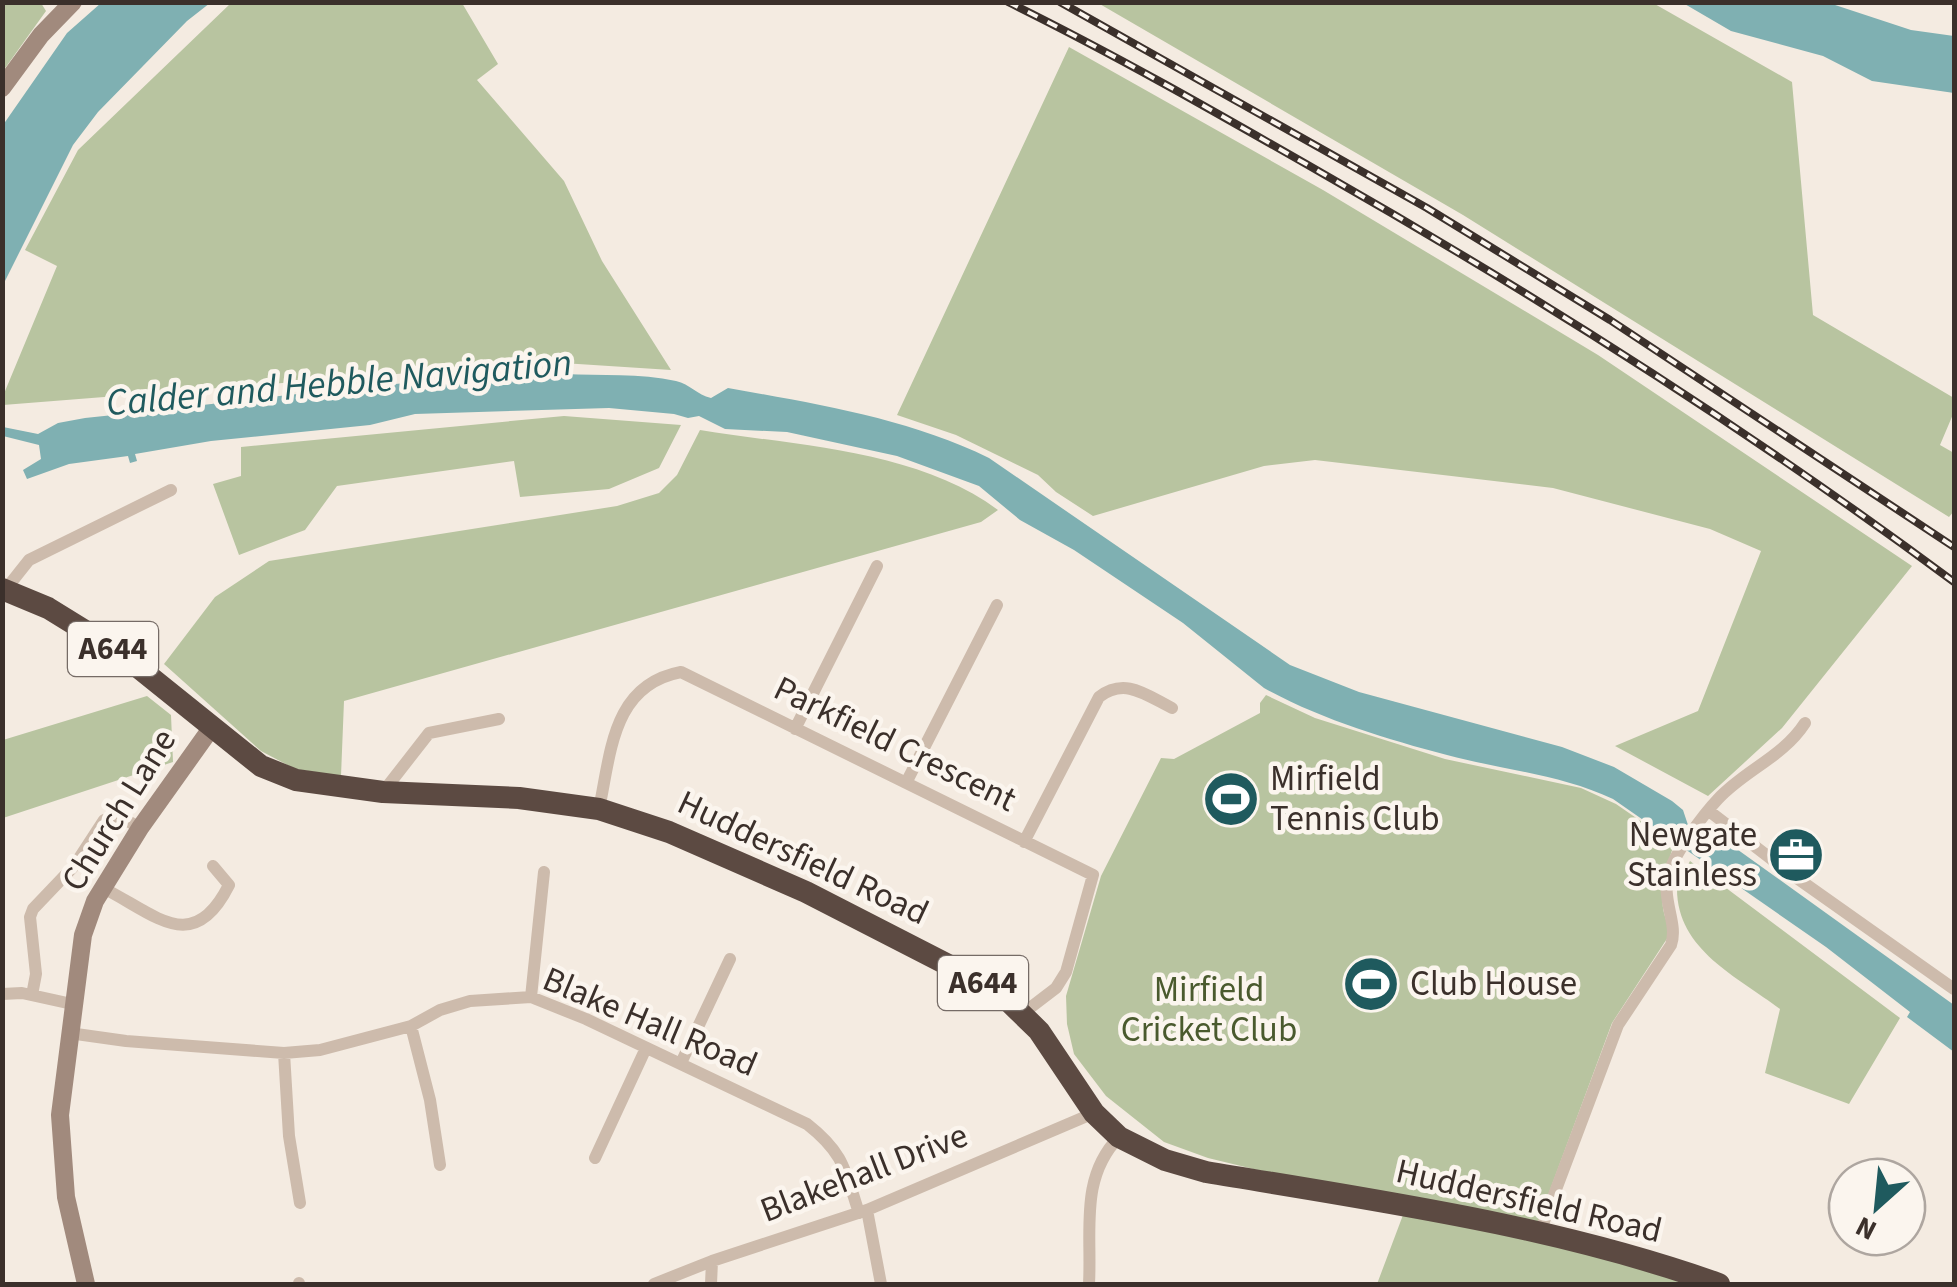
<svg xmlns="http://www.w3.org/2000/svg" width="1957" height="1287" font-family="'Source Sans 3',sans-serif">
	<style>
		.green { fill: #b8c4a0 }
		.water { fill: #7fb0b2 }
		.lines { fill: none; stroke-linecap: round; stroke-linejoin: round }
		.street { stroke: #cdbbac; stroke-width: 12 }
		.secondary { stroke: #a18a7d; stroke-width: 18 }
		.highway { stroke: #5c4a42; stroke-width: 22 }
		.rail-casing { stroke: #3b302b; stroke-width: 8 }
		.rail { stroke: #fbf5ee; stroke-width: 4; stroke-dasharray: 11; stroke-linecap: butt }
		.labels { text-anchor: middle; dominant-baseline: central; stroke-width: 9; stroke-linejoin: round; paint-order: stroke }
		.shield { fill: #fbf5ee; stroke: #756b66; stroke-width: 2.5 }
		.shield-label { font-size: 32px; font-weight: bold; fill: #3b302b }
		.street-label { font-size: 35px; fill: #3b302b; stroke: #fbf5ee }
		.poi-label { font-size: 35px; fill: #3b302b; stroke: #fbf5ee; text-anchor: start }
		.park-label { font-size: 35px; fill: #4a5a2e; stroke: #fbf5ee }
		.water-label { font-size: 38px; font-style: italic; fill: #1f5a5e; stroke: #fbf5ee }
	</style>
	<rect width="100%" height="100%" fill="#f4ebe1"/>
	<!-- green -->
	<path class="green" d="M4 3H41L46 11 3 71Z
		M231 3H462L498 64 477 80 564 181 602 261 671 370 547 362 3 405V396L57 266 25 250 78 150Z
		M1098 3H1653L1792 82 1813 315 1954 398V412L1940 445 1954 453V511L1949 517 1463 215Z
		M1069 47 1323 190 1598 355 1912 566 1782 728 1708 796 1615 746 1698 711 1761 551 1710 529 1553 488 1315 460 1264 466 1093 516 1056 492 1038 475 956 435 897 415Z
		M564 416 681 425 659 468 609 489 520 497 514 461 337 486 305 530 239 555 213 484 241 476V447Z
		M700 430C798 446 917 450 998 510L981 522 344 701 341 776 295 769 261 751 164 664 215 597 269 561 617 506 659 493 677 475Z
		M1266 695 1315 718 1445 759 1581 788 1616 804 1674 844C1665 872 1654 905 1672 931L1612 1023 1537 1225 1299 1180 1208 1158 1164 1142 1106 1096 1074 1054 1067 1024 1066 996 1101 876 1161 758 1174 759 1260 713V703Z
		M147 696 171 715 173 762 3 818V740Z
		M1690 861 1900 1018 1849 1104 1765 1073 1780 1009C1738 977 1677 950 1677 889 1677 880 1686 869 1690 861Z
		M1403 1215 1539 1241 1712 1284H1377Z"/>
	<!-- water -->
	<path class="water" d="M101 3H210L187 21 98 112 73 145 3 285V125L67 33Z
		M1683 3H1829L1911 30 1954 36V93L1872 81 1823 56 1731 31Z
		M564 374C601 376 640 373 676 381 690 384 697 395 711 398L728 388C816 404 907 418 989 458L1290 665 1359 692 1562 747 1614 767 1672 801 1683 810 1688 825 1704 838 1727 842 1954 1005V1052L1907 1017 1910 1012 1826 947 1613 799C1560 774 1503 770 1447 755 1386 739 1320 719 1264 688L1183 623 1074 550 1020 520 979 486 897 456 787 432 725 429 699 416 688 418 674 414 609 408 415 414 370 425 211 441 135 454 137 461 130 463 128 456 69 464 27 479 23 470 41 459 39 445 3 436V427L38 434 58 423 85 418C245 402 403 377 564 374Z"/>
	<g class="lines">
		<!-- street -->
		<path class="street" d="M6 589 29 560 171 490
			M795 729 877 566
			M906 783 997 605
			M383 792 429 733 499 719
			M599 809C611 753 612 685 681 672L1093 875 1066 972 1056 988 1022 1014
			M1709 811 1787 871 1954 989
			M1024 842 1099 697C1125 677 1146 695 1172 708
			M103 888C155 914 193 957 229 885L213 866
			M2 994 22 993 72 1004
			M32 995 36 974 30 917 33 909 74 866 104 820 119 816 140 828
			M531 997 544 872
			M411 1026 430 1100 440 1165
			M69 1033 126 1041 284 1053 320 1050 411 1026 440 1010 470 1001 531 997 586 1019 807 1124C844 1153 845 1170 859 1213
			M284 1053 289 1136 300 1203
			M681 1063 730 959
			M595 1158 646 1048
			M867 1210 881 1284
			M1540 1232 1618 1025 1671 945C1679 922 1659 898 1670 870 1677 850 1703 815 1718 799 1745 770 1783 757 1805 723
			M299 1284V1283
			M654 1284 712 1261 867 1210 1094 1113
			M711 1284 712 1261
			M1089 1284C1092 1232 1079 1178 1119 1137"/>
		<!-- secondary -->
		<path class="secondary" d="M2 88 41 35 73 2
			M86 1284 66 1197 60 1115 83 935 95 901 140 828 212 727"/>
		<!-- highway -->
		<path class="highway" d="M2 589 48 608 95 637 134 664 261 766 296 780 383 792 519 798 599 809 669 832 806 892 997 990 1039 1031 1094 1113 1119 1137 1165 1160 1206 1172C1379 1201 1553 1225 1719 1284"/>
		<!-- rail casing -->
		<g class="rail-casing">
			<path id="rail" d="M1008 2C1114 54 1217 113 1320 172 1538 296 1752 432 1954 582
				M1060 2 1427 208 1610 320 1954 547"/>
		</g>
		<!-- rail -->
		<use href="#rail" class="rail"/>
	</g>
	<!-- icons -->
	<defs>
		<g id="stadium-disc" transform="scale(2.875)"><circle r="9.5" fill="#1f5a5e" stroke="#fbf5ee"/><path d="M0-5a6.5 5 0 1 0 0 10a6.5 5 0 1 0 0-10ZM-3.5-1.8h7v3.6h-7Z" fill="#fff"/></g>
		<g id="office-disc" transform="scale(2.875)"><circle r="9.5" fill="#1f5a5e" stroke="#fbf5ee"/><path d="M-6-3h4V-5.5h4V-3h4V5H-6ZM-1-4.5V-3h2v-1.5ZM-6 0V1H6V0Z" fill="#fff"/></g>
	</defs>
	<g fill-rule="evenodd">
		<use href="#stadium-disc" x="1231" y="799"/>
		<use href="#office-disc" x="1796" y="855"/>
		<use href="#stadium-disc" x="1371" y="984"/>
	</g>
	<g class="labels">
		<!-- shield labels -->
		<g class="shield">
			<rect x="68" y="622" width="90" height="54" rx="8"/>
			<rect x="938" y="956" width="90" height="54" rx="8"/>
		</g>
		<g class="shield-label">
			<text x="113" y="649">A644</text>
			<text x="983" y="983">A644</text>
		</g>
		<!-- street labels -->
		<g class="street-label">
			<text transform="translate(895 744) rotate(26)">Parkfield Crescent</text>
			<text transform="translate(119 810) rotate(-58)">Church Lane</text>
			<text transform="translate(803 858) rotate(25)">Huddersfield Road</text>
			<text transform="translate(650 1022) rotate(23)">Blake Hall Road</text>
			<text transform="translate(864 1173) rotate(-21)">Blakehall Drive</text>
			<text transform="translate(1529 1201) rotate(13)">Huddersfield Road</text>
		</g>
		<!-- poi labels -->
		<g class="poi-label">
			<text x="1270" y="779">Mirfield<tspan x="1270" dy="40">Tennis Club</tspan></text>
			<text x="1757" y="835" text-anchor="end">Newgate<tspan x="1757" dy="40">Stainless</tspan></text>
			<text x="1410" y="984">Club House</text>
		</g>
		<!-- park labels -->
		<g class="park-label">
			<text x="1209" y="990">Mirfield<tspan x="1209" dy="40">Cricket Club</tspan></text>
		</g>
		<!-- water labels -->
		<g class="water-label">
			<text transform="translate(339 383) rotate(-5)">Calder and Hebble Navigation</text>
		</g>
	</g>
	<!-- border -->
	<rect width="1957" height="1287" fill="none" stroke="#3b302b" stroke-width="10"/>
	<!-- north arrow -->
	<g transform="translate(1877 1207) rotate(207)"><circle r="48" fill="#fbf5ee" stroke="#aea6a0" stroke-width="2.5"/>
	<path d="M0-8L18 38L0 25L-18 38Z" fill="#1f5a5e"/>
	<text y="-15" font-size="28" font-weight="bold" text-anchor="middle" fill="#3b302b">N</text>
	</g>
</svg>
